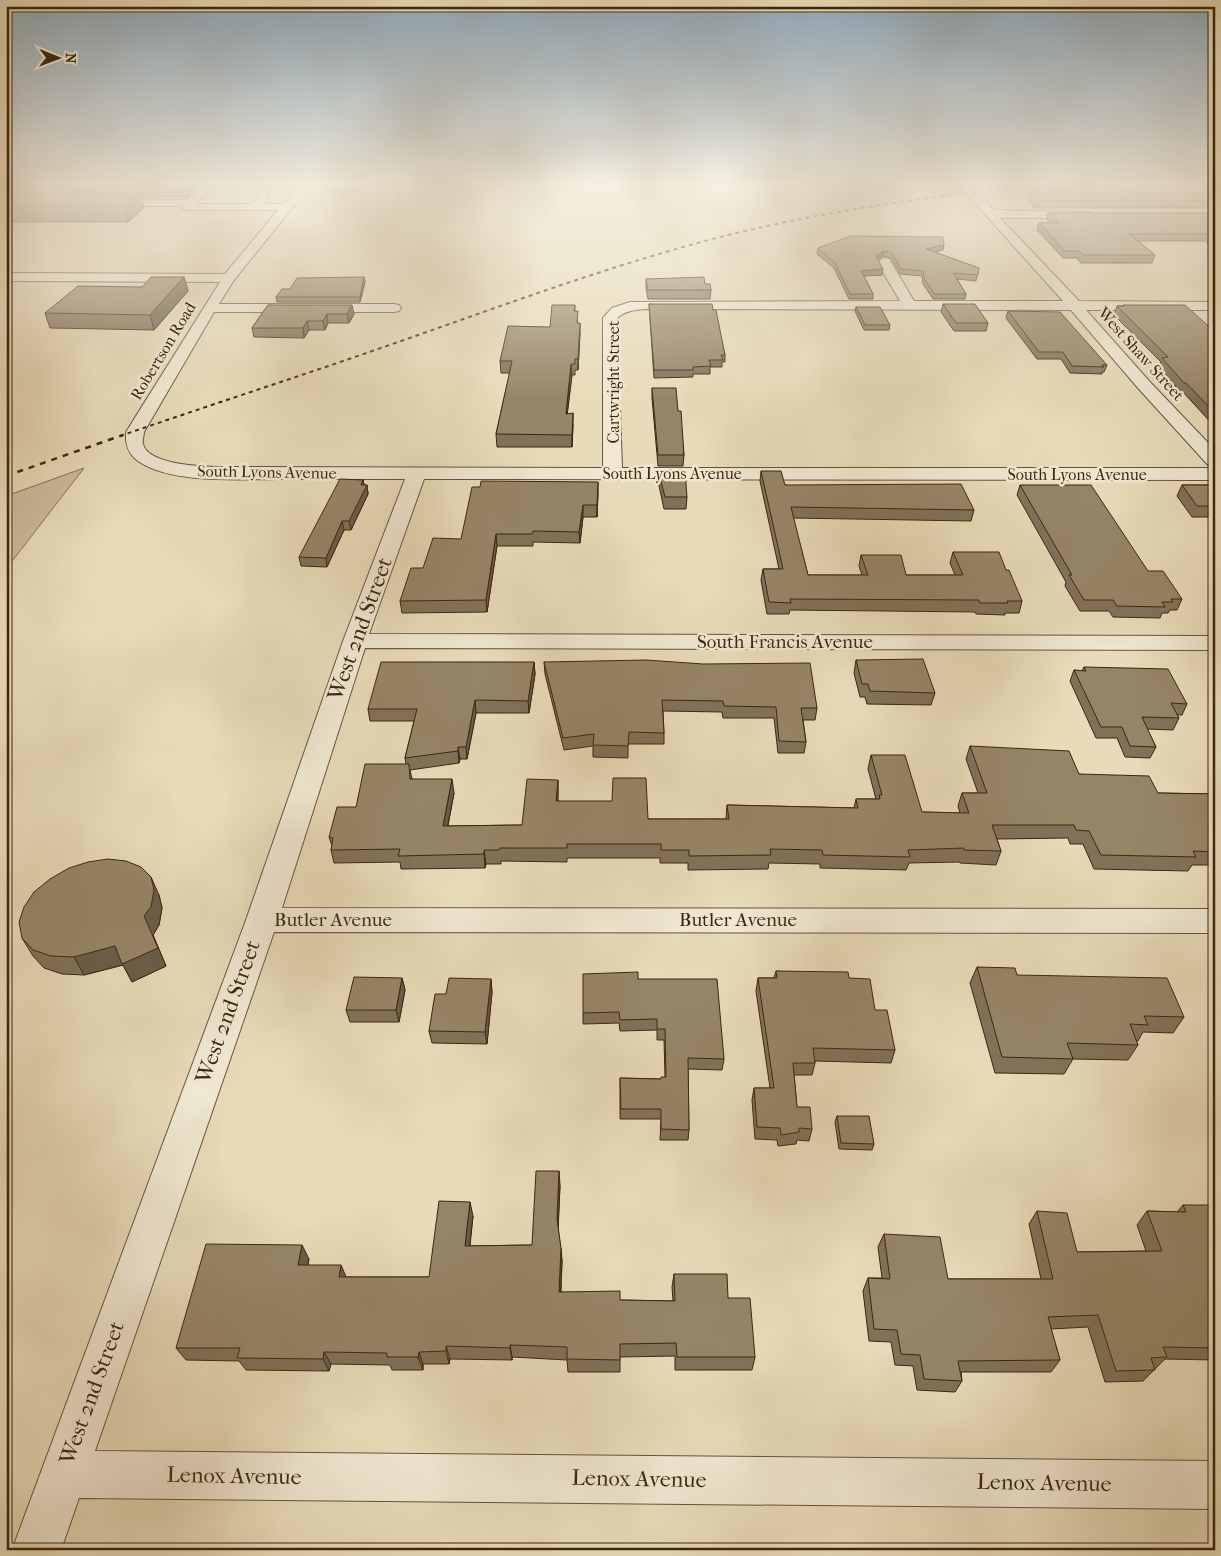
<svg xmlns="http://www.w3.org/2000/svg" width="1221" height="1556" font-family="'IM FELL French Canon',serif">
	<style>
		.green { fill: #cbbc9c; stroke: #837256 }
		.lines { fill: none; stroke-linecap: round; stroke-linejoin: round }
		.minor-casing { stroke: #66543a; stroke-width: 2 }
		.minor { fill: #f0e8d2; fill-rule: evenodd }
		.rail-far1 { stroke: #3b270f; stroke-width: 2; stroke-dasharray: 4 4; stroke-linecap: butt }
		.rail { stroke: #3b270f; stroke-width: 2.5; stroke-dasharray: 6 6; stroke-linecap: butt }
		.wall { fill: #807259; stroke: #3b270f }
		.shaded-wall { fill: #685d48; stroke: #3b270f }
		.building { fill: #958567; stroke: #3b270f }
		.labels { text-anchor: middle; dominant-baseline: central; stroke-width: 5; stroke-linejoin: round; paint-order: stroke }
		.far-street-label { font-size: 16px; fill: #3b270f; stroke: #f0e8d2 }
		.street-label { font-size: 19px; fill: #3b270f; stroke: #f0e8d2 }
		.near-street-label { font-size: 22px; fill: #3b270f; stroke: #f0e8d2 }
	</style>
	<rect width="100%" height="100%" fill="#e8dbb9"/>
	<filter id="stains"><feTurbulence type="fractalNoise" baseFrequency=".004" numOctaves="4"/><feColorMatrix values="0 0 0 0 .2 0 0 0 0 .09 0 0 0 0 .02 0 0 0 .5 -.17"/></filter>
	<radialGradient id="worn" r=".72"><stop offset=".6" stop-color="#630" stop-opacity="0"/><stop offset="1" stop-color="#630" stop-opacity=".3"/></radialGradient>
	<!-- green -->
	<path class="green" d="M84 468 6 569V496Z"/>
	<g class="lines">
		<!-- minor casing -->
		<g class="minor-casing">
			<path id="minor" d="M207 182H218L196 204H252L258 196 250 190 257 182H268L263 189 270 195 263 204H284L302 182H313L234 280 219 304H394L399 305 401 308 399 311 394 312H214L144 432C144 435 142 441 143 444 148 464 197 466 213 467L603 468V318L612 308 630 302 900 301 877 262 884 258 889 259 914 301H1063L956 182H967L994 210 1090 212 1092 214 1086 218H1000L1079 301 1215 302V310H1086L1150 382 1215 450V467L1208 465 1138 388 1071 310 645 309C634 310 625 311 617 318L622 468H1215V480L424 479 369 634 1215 636V650L365 648 282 908 1215 909V933L274 932 95 1451 1215 1461V1509L79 1498 61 1550H12L246 920 343 641 405 479C363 479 322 479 280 479 241 479 175 484 141 463 129 456 125 446 126 432L220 282 6 281V273L225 274 278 210H186L182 209 181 206H105L99 203 105 200H187Z
				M337 186H406L415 190 409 201 405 202 399 199 402 192 333 191 332 189Z"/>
		</g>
		<!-- minor -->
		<use href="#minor" class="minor"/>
		<!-- rail-far1 -->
		<path class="rail-far1" d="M120 436C213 404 307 374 401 341 507 304 614 264 724 236 826 211 930 196 1035 186"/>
		<!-- rail -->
		<path class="rail" d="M6 476 123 435"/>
	</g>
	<!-- wall -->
	<path class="wall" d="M6 182H204L188 197H141L144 208 128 222H6Z
		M757 182H787V183Z
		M1014 182H1110L1122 191 1136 193H1215V208H1034L1028 202 1029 195H1031Z
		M1048 213H1215V249L1204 241H1138L1155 255 1152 263H1081L1077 258H1063L1037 230 1039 223H1050L1047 220Z
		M944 245 943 250 934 252 979 268 976 281 957 279 966 294 965 299H933L923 284 922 276 900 274 891 258 883 256 878 260 882 275 864 276 873 294V299H849L834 268 817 254 818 248Z
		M184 277 188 291 154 330 50 328 45 313 142 287Z
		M364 277 365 282 360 302H277L276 297 290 289Z
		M646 279 705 284 711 290 710 299H648L646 288Z
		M649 304 713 310 725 355V362H722V367H710V374H693V377L654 378Z
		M943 304 988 323 986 331H954L941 312Z
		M268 305 354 314 349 323H328L325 330H309L304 338 254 337 252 328Z
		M575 305V311L580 333 578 370H575V375H572L567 413 573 425 572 447H497L496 434 510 373H501L500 361 550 327Z
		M1123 305 1215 332V427L1183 392H1180L1159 367 1161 362 1114 315 1117 306H1122Z
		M856 307 890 325 889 330H864L855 311Z
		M1008 311 1107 365 1104 372H1102V374L1070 373 1061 359H1037L1006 318Z
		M652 388 678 411 684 455 683 466H658L652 398Z
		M658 470 687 497 686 509H664L658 481Z
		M761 471 785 485 974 510 971 521 793 518 808 575H862L859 566 861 555 906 575H955L950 563 953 552 1006 570 1022 601 1019 613H1005V615L976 614 975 612 790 610 789 614H767L761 580 763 569H779L760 481Z
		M363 480 364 485H367L368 494 351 530H344L327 567 301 566 299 557Z
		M1020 485 1148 571 1182 599 1177 610H1170L1168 613H1162L1160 618 1113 617 1109 611H1080L1065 586 1066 582 1017 495Z
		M1182 485H1215V517H1192L1177 496Z
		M598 493 597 517H583L580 543 533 542V546H497L487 612 402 613 400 601 423 568 461 539Z
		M856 660 935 693 931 705 867 704 865 697H860L854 673Z
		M534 662 535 674 529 713H476L467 759H460L459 763 410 770 412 779 454 793 448 826 522 825 558 780V801L648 819H726L727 805 854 808 856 799H876L868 769 871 755 922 812 960 813 958 806 962 793H978L966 759 970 746 1079 774 1158 793 1215 794V865H1192L1188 871 1094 869 1083 844H1070L1068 838 997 839 1001 851 996 865 960 863 959 862 909 863 906 870 820 868V864L769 863 768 869 688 870V863H660V858H567V862L501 861V864H486L485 868 401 869 400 862 334 863 331 850 332 846 329 837 356 807 406 764 405 758 414 721H370L368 709Z
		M544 662 817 708 815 720H803L806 742 804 753H778L774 718H723L722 712 663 711 664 733V744H628V758L593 757V746L564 750 545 674Z
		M1084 667 1187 704 1182 715H1177L1179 718 1173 730 1147 729 1156 747 1150 758 1125 757 1117 738H1096L1070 681 1074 670 1082 671Z
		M159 895 162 908 159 925 153 935 166 966 132 982 123 965 84 975 62 974 44 968 33 956 22 938Z
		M977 967 1017 975 1184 1017 1173 1033 1143 1032 1138 1041H1136L1138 1045 1128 1060 1073 1059 1064 1074 995 1073 970 983Z
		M776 971 849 978 875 1010 895 1050 891 1063 815 1061V1063L812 1075H794L797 1107 812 1129 809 1141 797 1140 796 1144 778 1146 777 1140 755 1139 752 1100 754 1088H770L756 991 758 978H774Z
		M402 978 405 990 399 1022H350L346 1010Z
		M491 979 492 992 487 1044 432 1043 429 1031 446 994Z
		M638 979 724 1059 722 1070 688 1069 689 1130 688 1140H660L661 1119H620V1078L661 1079 665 1077 664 1040H657V1030L620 1031 619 1023 583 1024V1013Z
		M837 1116 874 1144 872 1150 839 1149 835 1122Z
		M560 1185 558 1227 562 1261 561 1292 620 1300 673 1301 672 1287 674 1274 728 1298 755 1357 752 1370H675V1356L620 1357V1372H568L567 1360 512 1357V1360L450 1359 449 1364H423V1370H392L390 1365 331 1364 329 1371 246 1370 239 1361 186 1360 176 1348 309 1259 308 1265 346 1277H429L473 1216 470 1246 532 1245Z
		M1183 1205 1215 1212V1360L1165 1359 1143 1381 1105 1382 1088 1327 1051 1329 1060 1360 1051 1372H961L962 1381 955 1392 917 1390 913 1366 895 1365 891 1342 869 1341 863 1291 868 1278H882L878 1247 884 1234 948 1279H1041L1029 1224 1037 1211 1077 1252 1146 1251 1137 1225 1147 1211 1177 1212Z"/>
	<!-- shaded-wall -->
	<path class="shaded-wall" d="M184 182H204L188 197Z
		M140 193 144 208 128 222 124 206Z
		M944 245 943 250 925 254 926 249Z
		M884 251 883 256 875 262 876 256Z
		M883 269 882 275 860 276 861 271Z
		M184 277 188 291 154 330 150 315Z
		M364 277 365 282 360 302V297Z
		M352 305 354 314 349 323 347 314Z
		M327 314 328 323 325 330 323 321Z
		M307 321 309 330 304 338 303 328Z
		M580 323V333L578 370V359Z
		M571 364 572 375 566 425V414Z
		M573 413V425L572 447V435Z
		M363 480 365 488 367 485 368 494 351 530 349 521Z
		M598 482V493L597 517V505Z
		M583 505V517L580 543 579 532Z
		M342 521 344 530 327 567 326 558Z
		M496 534 497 546 487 612 486 600Z
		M534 662 535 674 529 713 528 701Z
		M475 700 476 713 467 759 466 747Z
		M458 747 460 759 459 763 458 751Z
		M452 779 454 793 445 839 443 826Z
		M558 780V793L557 814 556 801Z
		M484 850 486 864 485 868 484 854Z
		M151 877 159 895 162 908 159 925 153 935 166 966 132 982 123 965 84 975 74 957 144 916Z
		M402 978 405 990 399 1022 396 1010Z
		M491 979 492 992 487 1044 485 1032Z
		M559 1171 560 1185 558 1234 557 1219Z
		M470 1202 473 1216 468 1259 465 1246Z
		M302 1245 309 1259 305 1278 298 1265Z
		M561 1248 562 1261 560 1305 559 1292Z
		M341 1265 347 1279 339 1277Z
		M510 1345 512 1357V1360L510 1348Z
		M446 1346 450 1359 449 1364 446 1351Z
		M324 1352 331 1364 329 1371 323 1359Z
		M419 1352 423 1364V1370L418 1357Z"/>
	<!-- building -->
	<path class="building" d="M6 182H158L6 183Z
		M1024 182H1110L1122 191H1133L1136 193H1215V201H1036L1029 195H1041Z
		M6 193H140L124 206H6Z
		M1048 213H1215V240L1207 234H1129L1155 255H1083L1079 251H1065L1039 223H1059Z
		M850 236 943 237 944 245 926 249 979 268 978 275 953 273 966 294H934L924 278 923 271 901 269 892 253 884 251 876 256 883 269 861 271 873 294H850L835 263 818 248Z
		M151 277H184L150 315 45 313 78 286 142 287Z
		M364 277 360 297H276L282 289H290L297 278Z
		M704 277 705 284H710L711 290H648L646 279Z
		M649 304H712L713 310H716L725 355H721L723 360H709L711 366 693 367V370H654Z
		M943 304H975L988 323H956Z
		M268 305H352L347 314H327L323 321H307L303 328H252Z
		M552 305H575L574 311H578L577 323H580L578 359H575V364H571L566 414 573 413 572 435 496 434 512 361H500L508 326 550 327Z
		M1123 305H1185L1215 332V413L1186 383H1184L1162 358 1168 357 1117 306H1124Z
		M856 307H880L890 325H865Z
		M1008 311 1060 312 1107 365H1102L1104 367 1072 366 1063 352H1039Z
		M652 388H676L678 411H681L684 455H658Z
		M658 470H685L687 497H665Z
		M761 471H781L785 485 961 484 974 510 791 507 808 575H868L861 555H901L906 575H963L953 552H999L1006 570H1009L1022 601H1007L1008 603H980L979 600 790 599 791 603 769 602 763 569H783Z
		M340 479 363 480 361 485H367L349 521H342L326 558 299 557Z
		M481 481 598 482 597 505H583L579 532 533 531 532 534H496L486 600 400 601 411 568H423L433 538 461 539 472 487H480Z
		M1020 485H1091L1148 571H1163L1182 599H1171L1173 602H1162L1165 607 1117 606 1113 600H1084L1069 575H1072Z
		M1182 485H1215V506H1197Z
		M923 659 935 693 870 691 868 684H862L856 660Z
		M646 660 703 664 810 663 817 708H801L806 742 779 741 776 707 724 706 723 701 662 700 664 733 629 732 628 746 593 745 594 734 563 738 544 662Z
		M381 662H534L528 701 475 700 466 747H458V751L405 758 417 709H368Z
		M1084 667 1168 669 1187 704 1171 703 1179 718 1142 717 1156 747 1130 746 1122 727H1101L1074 670 1086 671Z
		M970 746 1069 751 1079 774 1149 776 1158 793 1215 794V852L1193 851 1196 857 1101 855 1089 831 1076 830 1074 825H992L1001 851 964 850V848L908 850 910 857 823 855 822 850 770 849 771 855 689 856V850H661V844H567V848H500L499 850H484V854L398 856 400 849 331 850 333 838 329 837 337 807H356L365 764H409L410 779H452L443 826 522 825 527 779 558 780 556 801H612L613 778H646L648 819H729L727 805 858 808 856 799H880L879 795H882L871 755H905L922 812 969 813 962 793H987Z
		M108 859 126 861 141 867 151 877 154 890 151 907 144 916 158 948 122 964 115 946 74 957 51 956 33 950 22 938 19 922 24 907 34 892 50 879 69 868 88 862Z
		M977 967 1015 968 1017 975 1167 978 1184 1017 1144 1016 1148 1025 1130 1024 1138 1045 1067 1043 1073 1059 1002 1057Z
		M776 971 848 972 849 978 870 979 875 1010H887L895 1050 813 1048 815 1063H793L797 1107H810L812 1129 799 1128V1132L781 1135 780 1128 757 1127 754 1088H774L758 978H777Z
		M638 972V979H717L724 1059 688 1058 689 1130 661 1129V1109H621L620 1078 661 1079V1077H666L665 1029H657V1019L620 1020 619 1012 583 1013V974Z
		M354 977 402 978 396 1010H346Z
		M449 978 491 979 485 1032 429 1031 435 994H446Z
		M837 1116H869L874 1144 841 1143Z
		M536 1171H559L557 1219 561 1248 559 1292 620 1291V1300L675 1301 674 1274H727L728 1298H750L755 1357H677L676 1343 620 1344V1360L567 1359V1347L510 1345V1348L446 1346V1351L419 1352 418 1357H387V1353L324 1352 323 1359 237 1358 240 1348H176L206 1244 302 1245 298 1265H341L339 1277H429L439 1201 470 1202 465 1246 532 1245Z
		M1183 1205H1212L1215 1212V1348L1163 1347 1167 1357 1151 1358 1155 1370 1116 1371 1098 1315 1048 1317 1060 1360 958 1361 962 1381 924 1379 920 1355 901 1354 897 1330 874 1329 868 1278 890 1279 884 1234 940 1237 948 1279H1053L1037 1211 1067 1213 1077 1252 1162 1251 1147 1211 1186 1212Z"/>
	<!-- sky -->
	<linearGradient id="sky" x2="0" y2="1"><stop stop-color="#90abbe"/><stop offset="0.46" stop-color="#f5efe0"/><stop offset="1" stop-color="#f5efe0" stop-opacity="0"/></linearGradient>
	<rect width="1221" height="400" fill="url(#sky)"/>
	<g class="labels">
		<!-- far-street labels -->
		<g class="far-street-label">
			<text transform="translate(163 351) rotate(-59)">Robertson Road</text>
			<text transform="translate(1141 354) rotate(48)">West Shaw Street</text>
			<text transform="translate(613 382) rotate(-90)">Cartwright Street</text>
			<text transform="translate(267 472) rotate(1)">South Lyons Avenue</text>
			<text x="672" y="473">South Lyons Avenue</text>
			<text x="1077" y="474">South Lyons Avenue</text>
		</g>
		<!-- street labels -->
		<g class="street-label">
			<text x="785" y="642">South Francis Avenue</text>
			<text x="333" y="920">Butler Avenue</text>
			<text x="738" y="920">Butler Avenue</text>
		</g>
		<!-- near-street labels -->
		<g class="near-street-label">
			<text transform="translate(360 629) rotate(-70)">West 2nd Street</text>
			<text transform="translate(228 1012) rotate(-70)">West 2nd Street</text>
			<text transform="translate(92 1393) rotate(-70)">West 2nd Street</text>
			<text transform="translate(234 1476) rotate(1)">Lenox Avenue</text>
			<text transform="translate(639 1479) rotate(1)">Lenox Avenue</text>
			<text transform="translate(1044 1483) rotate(1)">Lenox Avenue</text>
		</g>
	</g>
	<!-- margin -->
	<rect width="1221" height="1556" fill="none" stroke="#e8dbb9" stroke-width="25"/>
	<rect x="8" y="8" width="1206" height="1541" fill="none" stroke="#3b270f" stroke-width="2.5"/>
	<rect x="12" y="12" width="1196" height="1531" fill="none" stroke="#3b270f"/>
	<!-- north arrow -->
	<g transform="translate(58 58) rotate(91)" stroke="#f0e8d2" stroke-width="4" paint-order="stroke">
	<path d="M0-4L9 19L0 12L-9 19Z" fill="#3b270f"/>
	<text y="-8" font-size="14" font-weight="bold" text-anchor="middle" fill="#3b270f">N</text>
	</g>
	<rect width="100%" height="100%" filter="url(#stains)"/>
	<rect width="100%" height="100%" fill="url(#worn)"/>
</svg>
